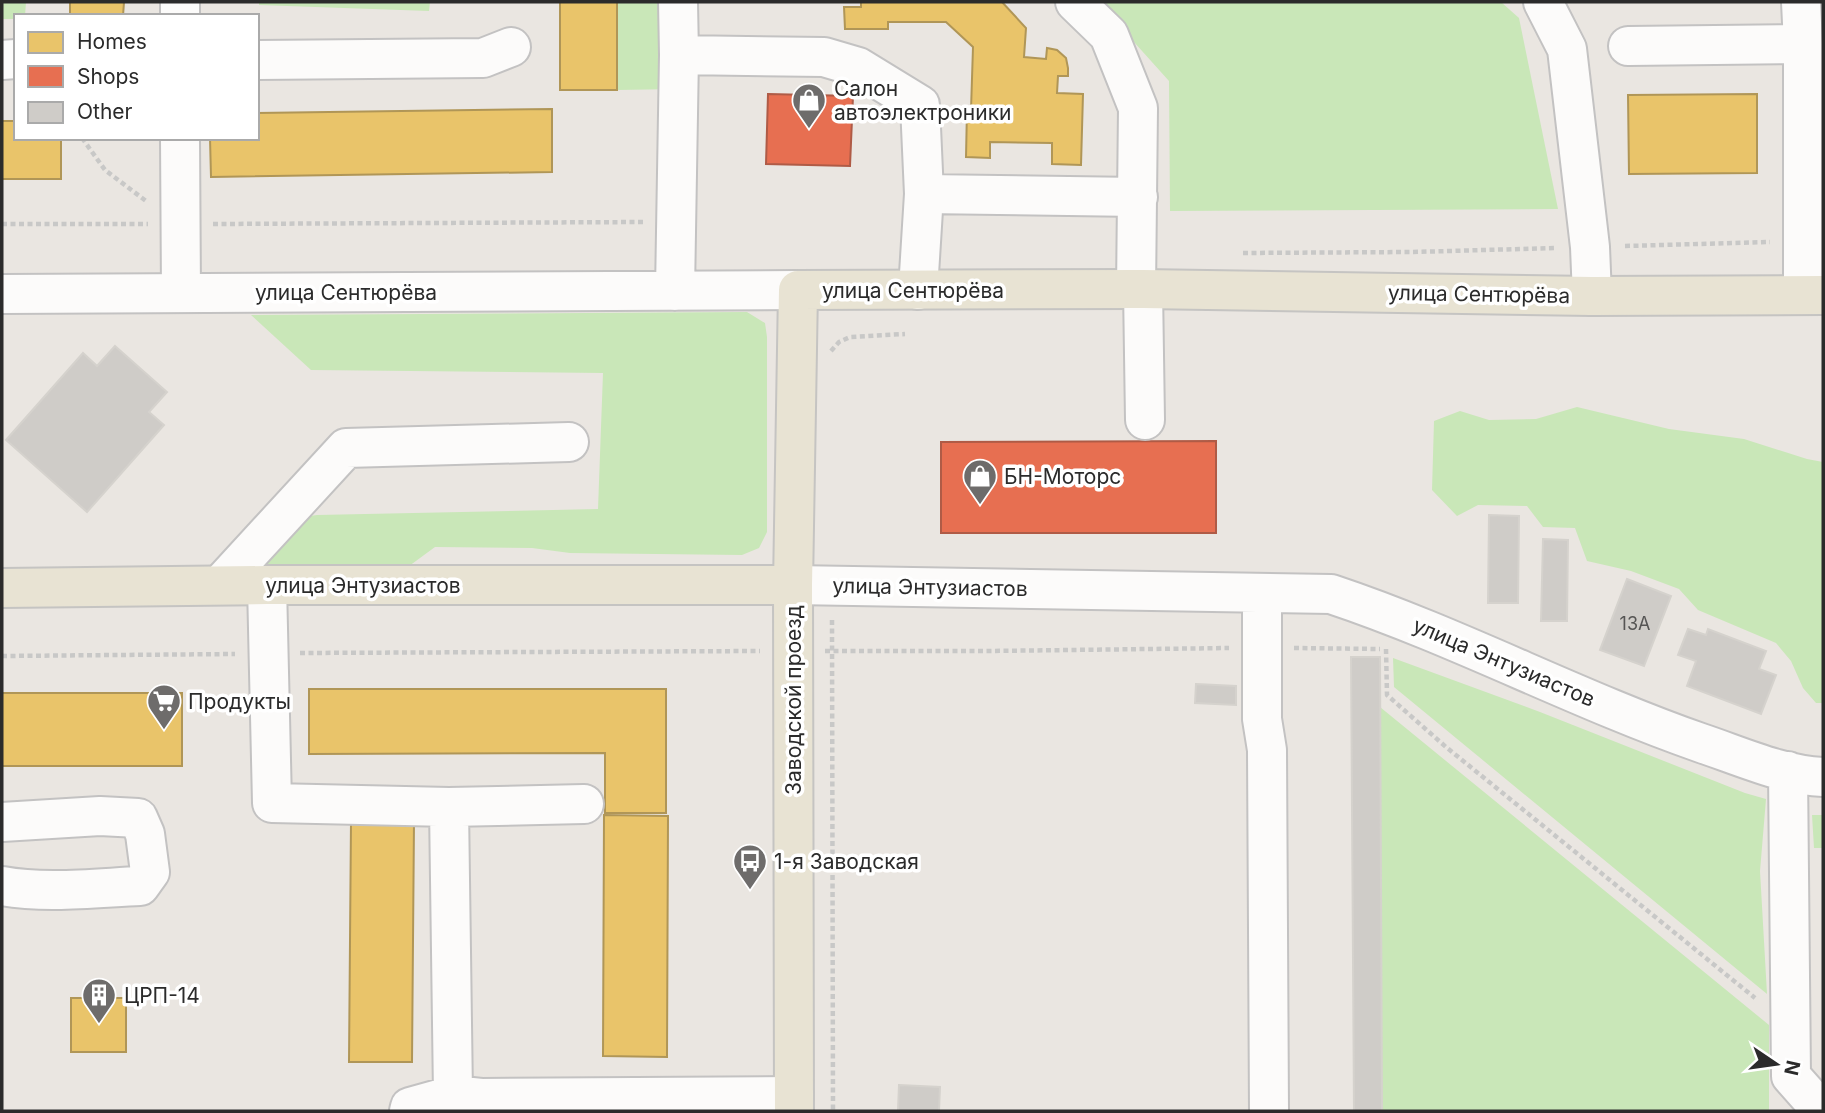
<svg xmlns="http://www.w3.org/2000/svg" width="1825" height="1113" font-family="Inter,sans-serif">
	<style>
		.green { fill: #c9e7b8 }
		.homes { fill: #e9c46a; stroke: #b09657; stroke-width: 2 }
		.shops { fill: #e76f51; stroke: #af5b46; stroke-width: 2 }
		.building { fill: #cfccc8; stroke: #d5d2cd; stroke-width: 2 }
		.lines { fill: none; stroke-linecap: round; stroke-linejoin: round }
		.minor-casing { stroke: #c3c2c2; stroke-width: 42 }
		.major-casing { stroke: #c5c4c2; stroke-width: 42 }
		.path { stroke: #c8c8c7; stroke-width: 4.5; stroke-dasharray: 5 3.5; stroke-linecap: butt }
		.minor { stroke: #fcfbfa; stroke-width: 38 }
		.major { stroke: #e8e3d3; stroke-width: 38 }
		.labels { text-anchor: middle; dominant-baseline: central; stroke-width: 7; stroke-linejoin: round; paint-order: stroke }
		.number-label { font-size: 18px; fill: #565554 }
		.poi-label { font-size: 21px; fill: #2b2b2b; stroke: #fff; text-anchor: start }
		.street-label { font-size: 21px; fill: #2b2b2b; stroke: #fff }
	</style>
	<rect width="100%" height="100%" fill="#eae6e1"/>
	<!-- green -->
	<path class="green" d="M2 2H26L25 16H16V19H2Z
		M259 2H430L429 11 259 5Z
		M617 2H677L678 89 617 90Z
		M1098 2H1501L1519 18 1558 209 1170 211 1169 81Z
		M747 312 765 323 767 337V532L759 548 742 555 570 553 532 548 435 547 405 569 255 571 303 517 317 515 598 509 603 373 311 370 251 315Z
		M1577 407 1669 429 1744 439 1807 459 1823 462V703H1816L1803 688 1791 661 1776 643 1698 610 1679 589 1631 571 1587 561 1575 528 1543 527 1527 506 1478 505 1457 516 1432 490 1434 421 1460 411 1489 420 1536 419Z
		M1393 658 1540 712 1745 793 1766 799 1760 871 1767 994 1394 687Z
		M1380 707 1769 1025V1111H1382Z
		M1812 815H1823V848H1814Z"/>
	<!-- homes -->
	<path class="homes" d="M70 2H124L123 16H70Z
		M560 2H617V90H560Z
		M861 2H1002L1026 28 1024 57 1046 59 1047 48 1057 50 1066 58 1068 68V76H1058L1057 93 1083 94 1081 165 1052 164V143L990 142V158L966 157 967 109 971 110 973 47 946 22H888V29H845L844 7H861Z
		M1757 94V173L1629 174 1628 95Z
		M552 109V172L211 177 210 138H257V113Z
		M2 121H16V138H61V179H2Z
		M309 689H666V813H605V753L309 754Z
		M2 693H182V766H2Z
		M604 815 668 816 667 1057 603 1056Z
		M351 821H414L412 1062H349Z
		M71 998H126V1052H71Z"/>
	<!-- shops -->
	<path class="shops" d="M768 94 853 96 850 166 766 164Z
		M1216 441V533H941V442Z"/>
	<!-- building -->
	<path class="building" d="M115 346 167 392 149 412 164 425 87 512 6 440 83 353 97 366Z
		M1489 515 1519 516 1518 603H1488Z
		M1543 539 1568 540 1567 621H1541Z
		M1627 579 1671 596 1644 666 1600 650Z
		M1688 629 1706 635 1708 629 1766 651 1759 669 1776 675 1761 714 1687 686 1696 661 1678 655Z
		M1351 657H1380L1382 1111H1354Z
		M1196 684 1236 686V705L1195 703Z
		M899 1085 940 1087 939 1111H898Z"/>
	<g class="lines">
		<!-- minor casing -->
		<g class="minor-casing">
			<path id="minor" d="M180 2V16
				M678 2 679 55 824 57 858 67 920 105 924 194 918 290
				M1075 2 1109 35 1138 108 1136 290
				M1543 2 1567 49 1590 247 1592 296
				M1803 44V295
				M1628 46 1803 44 1801 2
				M2 60 16 59
				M257 60 483 58 511 47
				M180 138 181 293
				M924 194 1138 197
				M1143 289 1145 420
				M675 291 679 55
				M2 294 798 290
				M220 585 346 448 569 442
				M267 585 272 803 449 807 584 804
				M793 585 1331 594C1457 636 1575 699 1701 743 1740 756 1781 775 1823 777
				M1262 593V719L1267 750 1269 1111
				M1788 771 1791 1076 1822 1111
				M449 807 453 1095
				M2 822 100 816 138 818 145 834 150 872 140 886C96 888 45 894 2 886
				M409 1111 410 1107 453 1095 481 1098 794 1096"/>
		</g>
		<!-- major casing -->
		<g class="major-casing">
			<path id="major" d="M2 588 267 585H793
				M794 1111 793 585 798 290 1143 289 1592 296 1823 295"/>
		</g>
		<!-- path -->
		<path class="path" d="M82 138 105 170 146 201
			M2 224H148
			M213 224 645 222
			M1625 246 1770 242
			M1243 253 1413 252 1556 248
			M831 351 839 342 850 337 905 334
			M832 620 833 1111
			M1294 648 1380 649
			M1386 649 1387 695 1446 747 1755 998
			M825 651H990L1229 648
			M300 653 760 651
			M2 656 235 654"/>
		<!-- minor -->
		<use href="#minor" class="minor"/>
		<!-- major -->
		<use href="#major" class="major"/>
	</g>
	<!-- icons -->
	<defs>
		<g id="shop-pin" transform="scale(1.75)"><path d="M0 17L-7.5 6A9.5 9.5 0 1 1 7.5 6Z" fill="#6e6c6b" stroke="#fff"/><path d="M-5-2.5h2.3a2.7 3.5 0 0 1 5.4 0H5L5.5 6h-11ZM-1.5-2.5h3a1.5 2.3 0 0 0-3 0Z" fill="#fff"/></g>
		<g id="supermarket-pin" transform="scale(1.75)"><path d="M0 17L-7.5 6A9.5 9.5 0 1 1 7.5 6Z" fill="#6e6c6b" stroke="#fff"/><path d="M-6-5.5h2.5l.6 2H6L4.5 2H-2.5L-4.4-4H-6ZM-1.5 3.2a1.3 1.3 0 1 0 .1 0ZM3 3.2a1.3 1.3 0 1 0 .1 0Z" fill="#fff"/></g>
		<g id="bus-pin" transform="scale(1.75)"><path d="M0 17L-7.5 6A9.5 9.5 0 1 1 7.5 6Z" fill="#6e6c6b" stroke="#fff"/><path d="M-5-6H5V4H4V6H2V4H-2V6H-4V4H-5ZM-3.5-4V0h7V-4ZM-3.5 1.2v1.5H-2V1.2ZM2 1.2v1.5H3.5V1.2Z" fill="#fff"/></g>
		<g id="building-pin" transform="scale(1.75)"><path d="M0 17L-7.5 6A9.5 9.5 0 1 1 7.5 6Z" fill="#6e6c6b" stroke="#fff"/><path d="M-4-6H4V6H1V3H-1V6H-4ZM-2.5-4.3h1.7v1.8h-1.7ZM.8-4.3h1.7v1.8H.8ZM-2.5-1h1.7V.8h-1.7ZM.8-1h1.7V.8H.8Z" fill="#fff"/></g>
	</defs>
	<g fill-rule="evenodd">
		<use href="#shop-pin" x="809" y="100"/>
		<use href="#shop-pin" x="980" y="476"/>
		<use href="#supermarket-pin" x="164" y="701"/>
		<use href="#bus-pin" x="750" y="861"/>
		<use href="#building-pin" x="99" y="995"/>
	</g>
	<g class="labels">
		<!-- number labels -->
		<g class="number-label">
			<text x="1635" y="623">13А</text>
		</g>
		<!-- poi labels -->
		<g class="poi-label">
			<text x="834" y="88">Салон<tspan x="834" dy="24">автоэлектроники</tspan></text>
			<text x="1004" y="476">БН-Моторс</text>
			<text x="188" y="701">Продукты</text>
			<text x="774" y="861">1-я Заводская</text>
			<text x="124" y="995">ЦРП-14</text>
		</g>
		<!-- street labels -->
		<g class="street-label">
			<text x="913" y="290">улица Сентюрёва</text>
			<text x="346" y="292">улица Сентюрёва</text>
			<text transform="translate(1479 294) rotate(1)">улица Сентюрёва</text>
			<text x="363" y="585">улица Энтузиастов</text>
			<text transform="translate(930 587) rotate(1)">улица Энтузиастов</text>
			<text transform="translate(1504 662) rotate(23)">улица Энтузиастов</text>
			<text transform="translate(793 700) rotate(-90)">Заводской проезд</text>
		</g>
	</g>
	<!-- border -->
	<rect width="1825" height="1113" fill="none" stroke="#2b2b2b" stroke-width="7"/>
	<!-- legend -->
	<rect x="14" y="14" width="245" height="126" fill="#ffffff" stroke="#aaaaaa" stroke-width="2"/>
	<rect x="28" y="32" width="35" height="21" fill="#e9c46a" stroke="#aaaaaa" stroke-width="2"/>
	<text x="77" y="49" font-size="21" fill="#2b2b2b">Homes</text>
	<rect x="28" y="66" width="35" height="21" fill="#e76f51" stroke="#aaaaaa" stroke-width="2"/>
	<text x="77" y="84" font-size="21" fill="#2b2b2b">Shops</text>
	<rect x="28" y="102" width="35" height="21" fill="#cfccc8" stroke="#aaaaaa" stroke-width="2"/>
	<text x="77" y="119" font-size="21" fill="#2b2b2b">Other</text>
	<!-- north arrow -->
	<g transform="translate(1776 1064) rotate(103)" stroke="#ffffff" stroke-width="5" paint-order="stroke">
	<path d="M0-5L12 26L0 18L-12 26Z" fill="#2b2b2b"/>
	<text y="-10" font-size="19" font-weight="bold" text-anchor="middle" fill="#2b2b2b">N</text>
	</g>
</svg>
